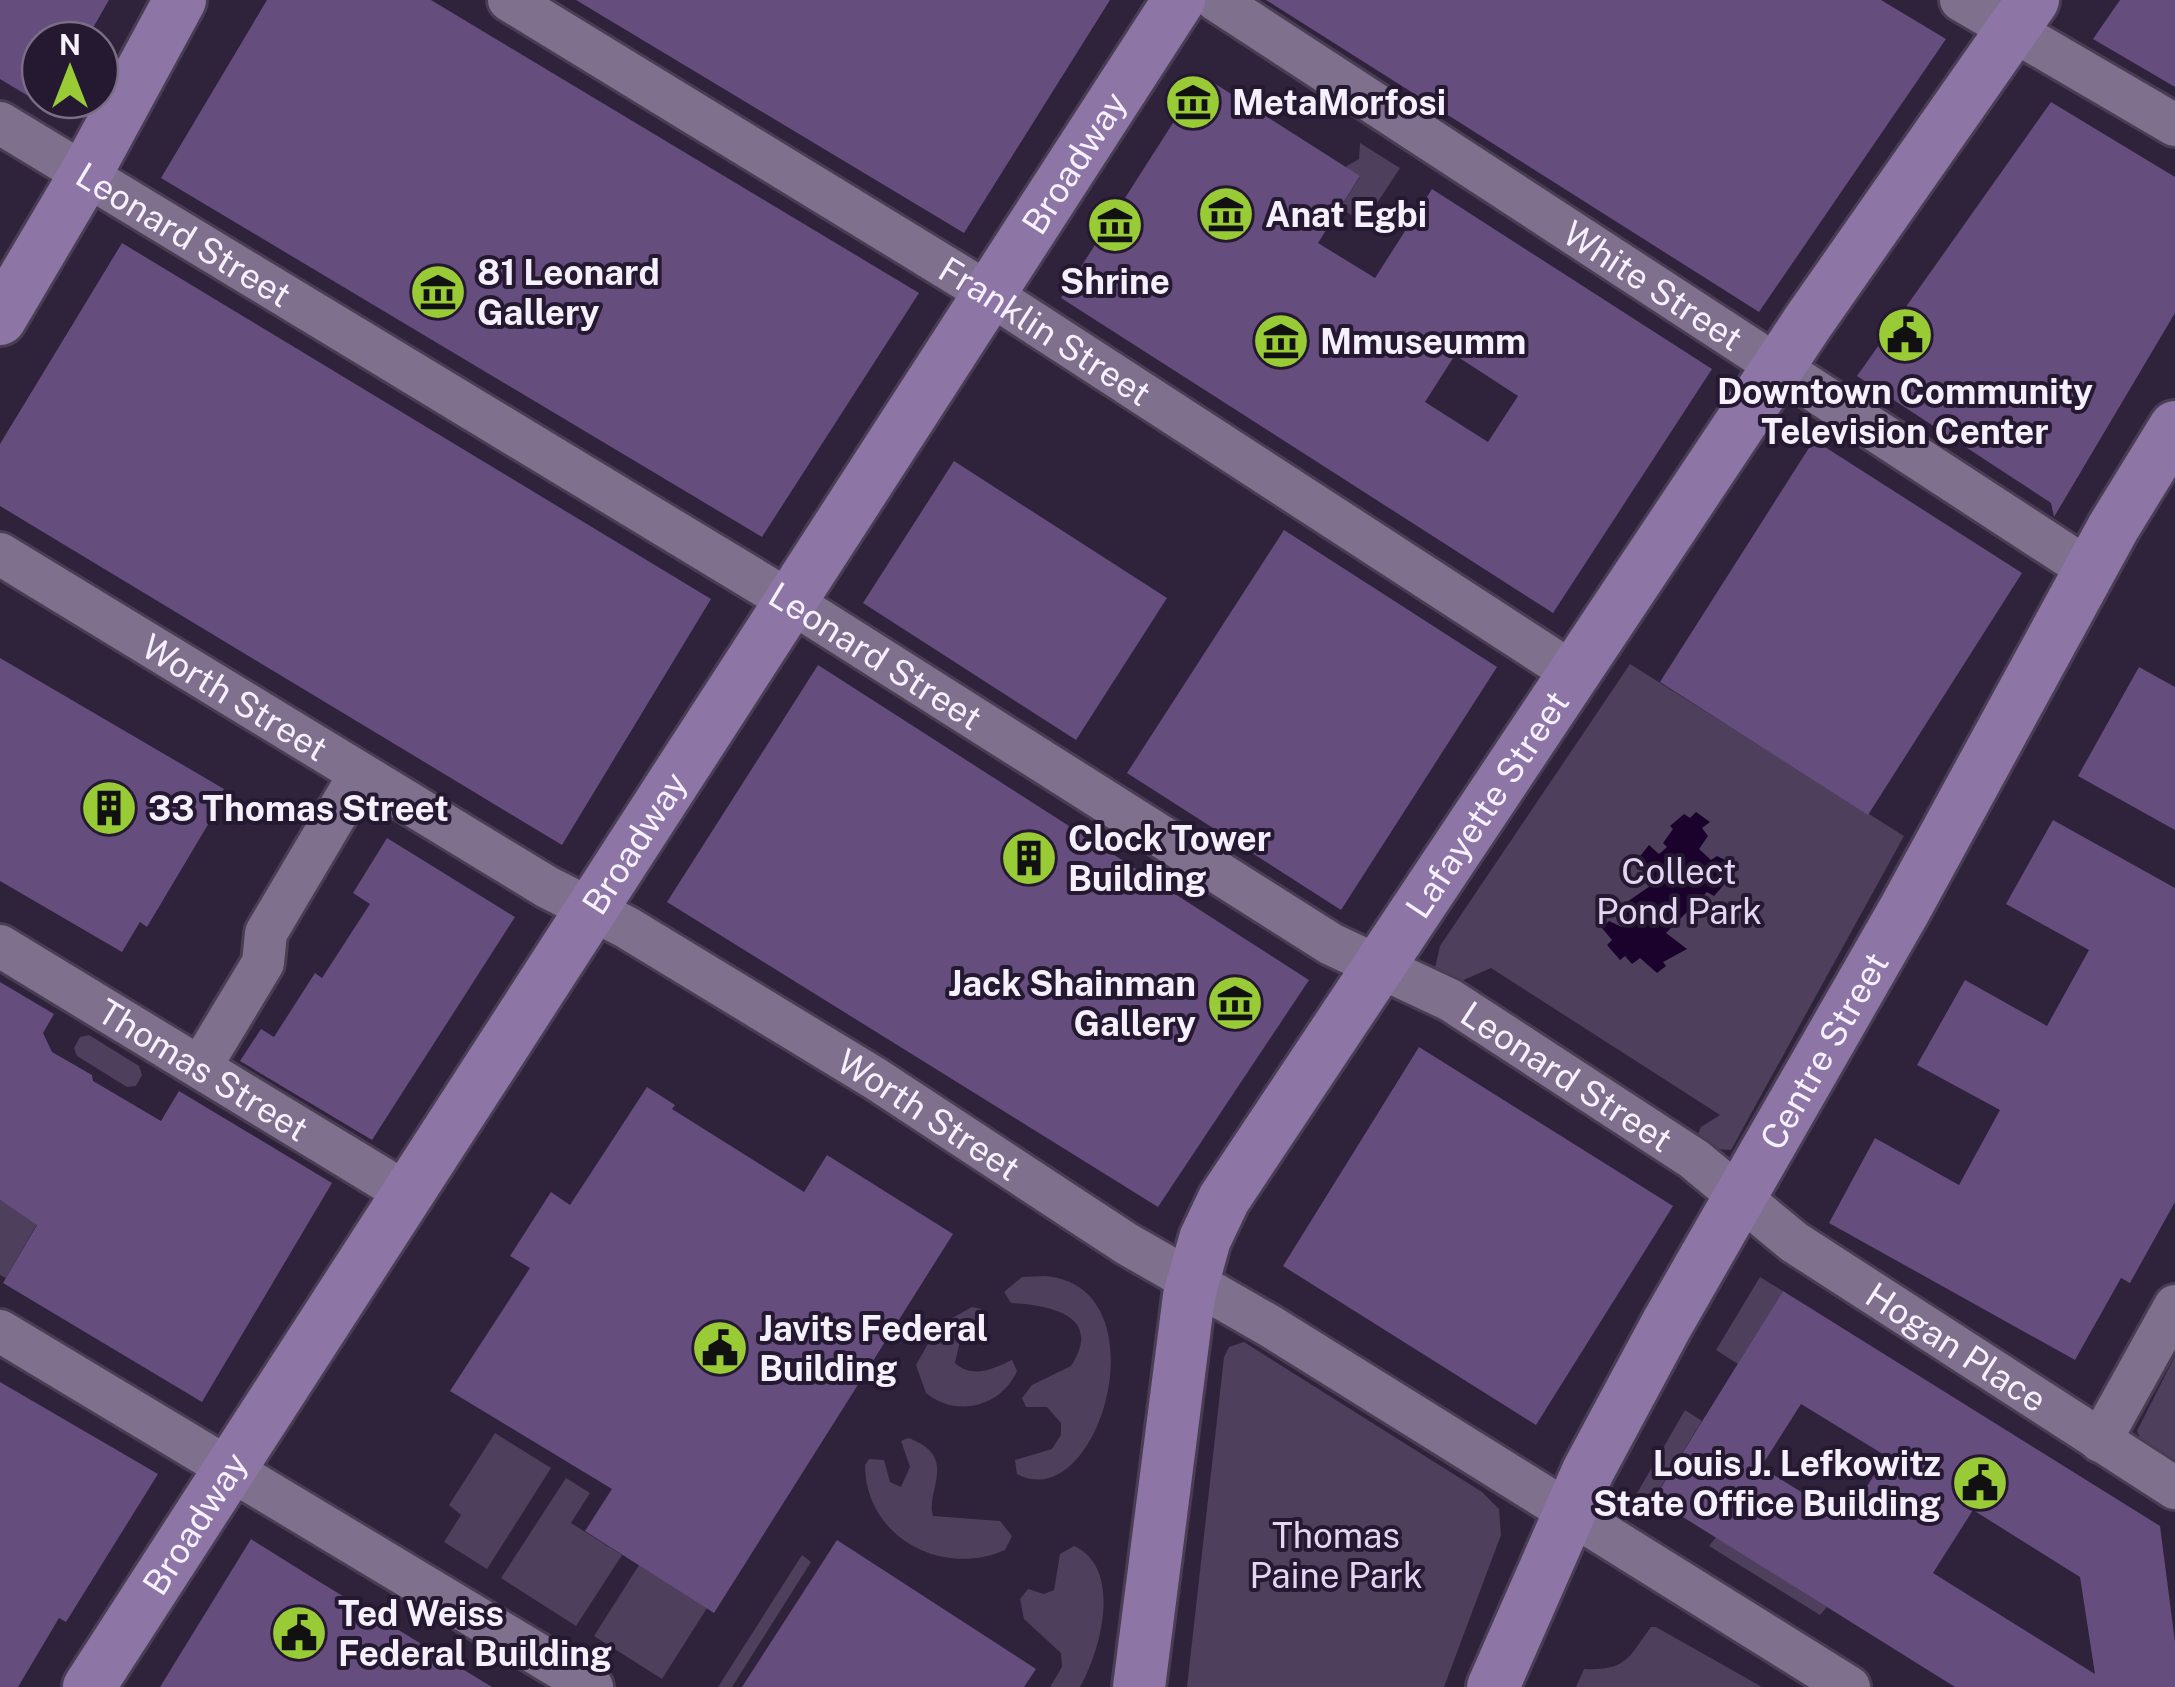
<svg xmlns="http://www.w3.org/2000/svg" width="2175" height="1687" font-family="'Public Sans',sans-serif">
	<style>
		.green { fill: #4e3f5c }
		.water { fill: #1a022c }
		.building { fill: #654d7d; fill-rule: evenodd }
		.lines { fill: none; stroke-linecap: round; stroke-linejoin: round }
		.minor-casing { stroke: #483d52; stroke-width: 48 }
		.major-casing { stroke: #483d52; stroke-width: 58 }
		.minor { stroke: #7f708e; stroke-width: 42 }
		.major { stroke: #8d75a5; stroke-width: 52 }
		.labels { text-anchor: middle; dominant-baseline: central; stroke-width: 8; stroke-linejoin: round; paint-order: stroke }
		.poi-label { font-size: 35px; font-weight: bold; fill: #f6f0fd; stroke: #251831; text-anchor: start }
		.street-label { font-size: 35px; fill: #f6f0fd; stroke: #251831 }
		.park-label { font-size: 35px; fill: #e3d5f4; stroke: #251831 }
	</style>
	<rect width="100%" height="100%" fill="#2f223b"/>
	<!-- green -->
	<path class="green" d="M1360 143 1400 168 1364 223 1340 208 1360 177 1345 167 1359 159Z
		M1630 664 1904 836 1731 1150 1712 1149 1697 1136 1701 1127 1720 1115 1491 968 1459 982 1435 968 1440 946Z
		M89 1035 139 1066 142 1075 136 1086 127 1087 77 1056 74 1048 80 1037Z
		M0 1200 37 1224 6 1278 0 1275Z
		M1046 1276C1165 1287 1099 1518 1017 1474L1015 1460 1052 1449 1061 1435V1423L1047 1407H1026L1022 1398 1032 1385 1071 1366C1105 1314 1046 1305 1011 1303L1004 1292 1022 1277Z
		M1760 1277 1783 1291 1738 1364 1716 1350Z
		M972 1307 981 1309 983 1320 960 1341 955 1363C973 1379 993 1369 1012 1360L1017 1371C1001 1407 956 1418 926 1393L916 1365 938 1326Z
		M1244 1342 1482 1492 1499 1509 1501 1535 1444 1687H1187L1224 1357 1229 1347Z
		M2175 1356V1464L2142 1442 2137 1431Z
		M1685 1410 1702 1421 1654 1498 1659 1502 1653 1511 1636 1500V1495Z
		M495 1433 551 1468 487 1569 444 1542 461 1515 449 1505Z
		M908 1438C960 1456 925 1491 933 1516L1000 1521 1012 1536 1005 1550C942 1578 865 1537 865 1465L869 1459 884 1460 890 1482 901 1487 910 1467 901 1441Z
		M566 1478 590 1493 571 1523 622 1555 576 1626 501 1578Z
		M1716 1537 1827 1607 1820 1615 1709 1546Z
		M1074 1546C1123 1568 1101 1650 1080 1687H1050L1062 1667 1061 1653 1024 1619 1020 1599 1028 1589 1044 1594 1054 1590 1060 1554Z
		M802 1555 811 1562 732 1687H718Z
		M639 1565 707 1608 662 1679 594 1636Z
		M1651 1627H1656L1762 1687H1576L1584 1669C1628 1671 1629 1656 1651 1627Z"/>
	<!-- water -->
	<path class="water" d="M1696 812 1710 822 1702 828 1708 836 1699 849 1711 860 1717 856 1739 867 1714 896 1707 892 1666 933 1687 949 1663 962 1666 966 1657 973 1640 958 1632 964 1625 956 1620 960 1607 945 1612 940 1602 928 1609 921 1622 927 1629 923 1624 915 1631 909 1627 902 1650 886 1637 860 1649 845 1659 854 1667 847 1663 843 1673 829 1670 826 1684 814 1690 818Z"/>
	<!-- building -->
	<path class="building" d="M0 0H109L86 40H40V103L0 79Z
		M267 0H431L919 293 762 537 161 178Z
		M576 0H1110L964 233Z
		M1266 0H1881L1946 39 1759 312Z
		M2120 0H2175V87L2093 39Z
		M1203 76 1360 176 1318 243 1375 278 1432 189 1712 369 1553 613 1061 298ZM1455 355 1518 396 1488 442 1425 402Z
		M2051 102 2175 177V313L2054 517 2051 503 1857 376Z
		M122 243 711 599 562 845 0 506V444Z
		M1814 440 2022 573 1868 815 1660 682Z
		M954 461 1167 598 1076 740 863 603Z
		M1284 530 1497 667 1341 910 1127 773Z
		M0 658 224 789 220 794 225 796 147 927 140 922 122 952 0 881Z
		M818 665 1309 980 1158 1207 667 902Z
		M2139 667 2175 687V830L2078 776Z
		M2053 820 2175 888V1202L2130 1283 2121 1278 2075 1360 1829 1223 1875 1138 1959 1185 2000 1110 1917 1065 1965 980 2047 1026 2089 950 2006 904Z
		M387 838 515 917 372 1140 240 1061 261 1029 274 1037 315 973 322 978 370 904 353 893Z
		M0 982 54 1014 43 1033 52 1052 92 1075 93 1081 161 1121 179 1091 332 1183 202 1402 3 1283 37 1225 0 1200Z
		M1419 1047 1673 1206 1536 1425 1283 1266Z
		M647 1087 675 1105 672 1109 804 1192 827 1155 953 1234 714 1613 585 1531 612 1489 450 1391 530 1268 510 1256 551 1192 570 1205Z
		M1783 1291 2160 1526 2175 1642V1687H1955L1654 1499ZM1801 1404 1886 1456 1846 1520 1761 1467ZM1973 1510 2080 1577 2095 1674 1933 1573Z
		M0 1382 158 1474 66 1622 59 1618 18 1687H0Z
		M251 1539 310 1576 492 1687H160Z
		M837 1540 1036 1669 1024 1687H742Z"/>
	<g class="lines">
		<!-- minor casing -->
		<g class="minor-casing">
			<g id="minor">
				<path id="s1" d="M509 0 991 295 1573 673"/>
				<path id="s2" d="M1216 0 2091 571"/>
				<path d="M1961 0 2175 125"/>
				<path id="s3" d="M0 123 791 602 1331 944 1450 1000 1694 1159 1794 1242 2175 1488"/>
				<path id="s4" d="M0 554 547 887 626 927 876 1079 1127 1244 1270 1326 1849 1687"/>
				<path id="s5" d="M0 946 406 1193"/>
				<path d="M201 1066 263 963 266 933 360 774"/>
				<path d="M0 1331 592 1687"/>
				<path d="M2100 1441 2175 1306"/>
			</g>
		</g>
		<!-- major casing -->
		<g class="major-casing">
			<g id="major">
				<path d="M0 319 85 175 180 0"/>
				<path id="s6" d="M89 1687 1179 0"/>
				<path id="s7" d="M1139 1687 1189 1296 1205 1239 1224 1199 1808 322 2033 0"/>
				<path id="s8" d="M1493 1687 1588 1471 1667 1324 1905 909 2113 528 2175 427"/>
			</g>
		</g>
		<!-- minor -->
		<use href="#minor" class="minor"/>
		<!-- major -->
		<use href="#major" class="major"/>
	</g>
	<!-- icons -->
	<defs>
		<g id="museum-disc" transform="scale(2.875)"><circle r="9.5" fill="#99cb36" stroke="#251831"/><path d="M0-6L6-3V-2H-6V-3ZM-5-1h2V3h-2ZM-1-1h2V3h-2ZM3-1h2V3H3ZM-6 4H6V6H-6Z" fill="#111"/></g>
		<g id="civic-disc" transform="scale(2.875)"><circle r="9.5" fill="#99cb36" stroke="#251831"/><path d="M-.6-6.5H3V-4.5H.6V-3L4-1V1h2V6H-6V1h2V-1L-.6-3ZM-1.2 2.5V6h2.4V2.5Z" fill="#111"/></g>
		<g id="building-disc" transform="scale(2.875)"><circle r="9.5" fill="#99cb36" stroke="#251831"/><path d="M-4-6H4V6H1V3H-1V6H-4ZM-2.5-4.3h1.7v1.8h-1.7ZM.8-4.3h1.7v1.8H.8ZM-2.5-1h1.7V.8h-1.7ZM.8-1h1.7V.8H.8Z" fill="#111"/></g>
	</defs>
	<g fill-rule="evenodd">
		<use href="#museum-disc" x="1193" y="102"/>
		<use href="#museum-disc" x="1226" y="214"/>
		<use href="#museum-disc" x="1115" y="225"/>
		<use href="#museum-disc" x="438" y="292"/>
		<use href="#civic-disc" x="1905" y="335"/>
		<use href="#museum-disc" x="1281" y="341"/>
		<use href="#building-disc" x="109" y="808"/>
		<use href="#building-disc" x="1029" y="858"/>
		<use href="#museum-disc" x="1235" y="1003"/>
		<use href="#civic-disc" x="720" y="1348"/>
		<use href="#civic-disc" x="1980" y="1483"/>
		<use href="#civic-disc" x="299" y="1633"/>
	</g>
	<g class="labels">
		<!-- poi labels -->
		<g class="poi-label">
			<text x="1232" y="102">MetaMorfosi</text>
			<text x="1265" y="214">Anat Egbi</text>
			<text x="477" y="272">81 Leonard<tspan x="477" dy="40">Gallery</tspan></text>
			<text x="1115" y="281" text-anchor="middle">Shrine</text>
			<text x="1320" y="341">Mmuseumm</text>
			<text x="1905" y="391" text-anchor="middle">Downtown Community<tspan x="1905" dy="40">Television Center</tspan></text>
			<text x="148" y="808">33 Thomas Street</text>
			<text x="1068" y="838">Clock Tower<tspan x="1068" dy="40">Building</tspan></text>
			<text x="1196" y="983" text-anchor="end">Jack Shainman<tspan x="1196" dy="40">Gallery</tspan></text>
			<text x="759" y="1328">Javits Federal<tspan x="759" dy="40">Building</tspan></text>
			<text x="1941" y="1463" text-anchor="end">Louis J. Lefkowitz<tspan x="1941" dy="40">State Office Building</tspan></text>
			<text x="338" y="1613">Ted Weiss<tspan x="338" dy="40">Federal Building</tspan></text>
		</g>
		<!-- street labels -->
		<g class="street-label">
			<text stroke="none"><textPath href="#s6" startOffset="1815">Broadway</textPath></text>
			<text stroke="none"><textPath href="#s3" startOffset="215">Leonard Street</textPath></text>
			<text stroke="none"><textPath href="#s2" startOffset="522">White Street</textPath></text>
			<text stroke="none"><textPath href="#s1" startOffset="630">Franklin Street</textPath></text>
			<text stroke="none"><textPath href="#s3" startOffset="1025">Leonard Street</textPath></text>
			<text stroke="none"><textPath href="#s4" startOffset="275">Worth Street</textPath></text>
			<text stroke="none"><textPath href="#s7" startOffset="972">Lafayette Street</textPath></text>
			<text stroke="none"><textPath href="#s6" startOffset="1005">Broadway</textPath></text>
			<text stroke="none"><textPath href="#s8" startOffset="718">Centre Street</textPath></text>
			<text stroke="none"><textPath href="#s5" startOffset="238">Thomas Street</textPath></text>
			<text stroke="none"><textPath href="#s3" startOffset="1835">Leonard Street</textPath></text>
			<text stroke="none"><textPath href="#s4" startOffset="1085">Worth Street</textPath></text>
			<text stroke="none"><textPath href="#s3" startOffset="2310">Hogan Place</textPath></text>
			<text stroke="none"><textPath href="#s6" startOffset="195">Broadway</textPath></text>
		</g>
		<!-- park labels -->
		<g class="park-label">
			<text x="1679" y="871">Collect<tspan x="1679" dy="40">Pond Park</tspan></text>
			<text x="1336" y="1535">Thomas<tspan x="1336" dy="40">Paine Park</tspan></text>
		</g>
	</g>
	<!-- north arrow -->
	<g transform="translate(70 70)"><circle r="48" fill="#251831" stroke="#796e83" stroke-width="2.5"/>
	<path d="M0-8L18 38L0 25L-18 38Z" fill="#99cb36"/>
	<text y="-15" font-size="28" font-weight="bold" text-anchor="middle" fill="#f6f0fd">N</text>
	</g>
</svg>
